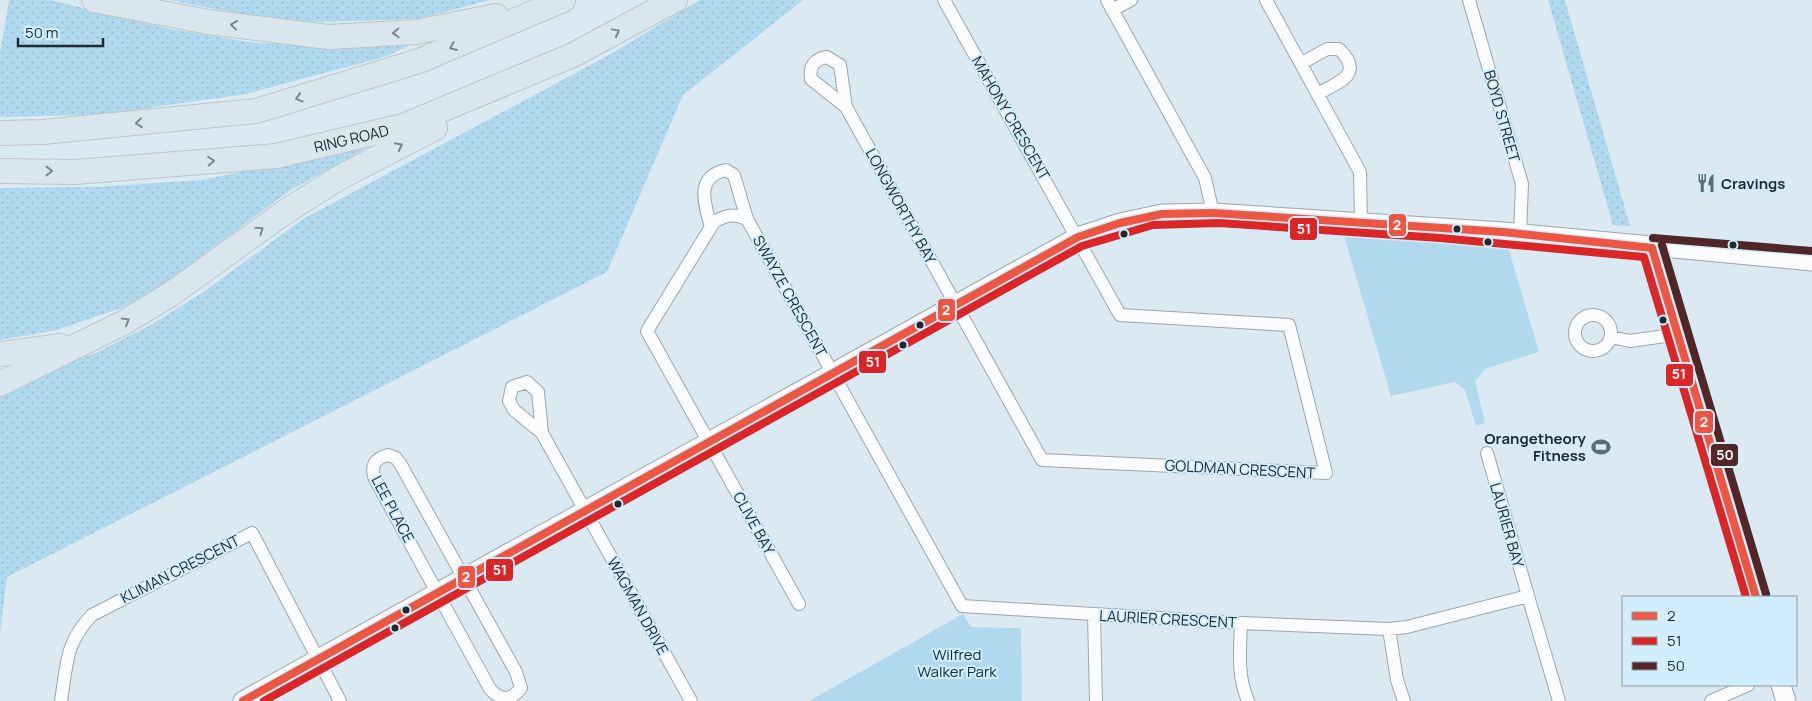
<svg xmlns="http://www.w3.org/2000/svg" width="1812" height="701" font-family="Manrope,sans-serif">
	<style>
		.grass { fill: url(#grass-dots) }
		.park { fill: #b0d9ee }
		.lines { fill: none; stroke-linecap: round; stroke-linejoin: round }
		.street-casing { stroke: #9ba6ad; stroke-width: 14 }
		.secondary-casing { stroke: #9ba6ad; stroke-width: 21 }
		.highway-casing { stroke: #bdc5c8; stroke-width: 26 }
		.street { stroke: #fafcfd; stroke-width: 12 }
		.secondary { stroke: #fafcfd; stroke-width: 19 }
		.highway { stroke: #d9e6ed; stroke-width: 24 }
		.bus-1-casing { stroke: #d2edfb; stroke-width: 11 }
		.bus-2-casing { stroke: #d2edfb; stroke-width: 11 }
		.bus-3-casing { stroke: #d2edfb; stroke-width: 11 }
		.bus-1 { stroke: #ec5643; stroke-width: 8 }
		.bus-2 { stroke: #db2526; stroke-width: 8 }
		.bus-3 { stroke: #522626; stroke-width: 8 }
		.oneway { stroke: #7c878e }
		.bus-dot { fill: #1e282e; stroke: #d2edfb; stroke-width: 2 }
		.labels { text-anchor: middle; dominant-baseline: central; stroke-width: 4; stroke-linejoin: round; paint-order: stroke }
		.street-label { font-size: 15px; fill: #1e282e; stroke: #d2edfb }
		.poi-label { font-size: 15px; font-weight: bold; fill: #1e282e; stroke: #d2edfb; text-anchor: start }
		.park-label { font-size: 15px; fill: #092e3d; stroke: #d2edfb }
		.line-badge { stroke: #d2edfb; stroke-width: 2 }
		.badge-label { font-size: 14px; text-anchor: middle; font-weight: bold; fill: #fff }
	</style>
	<defs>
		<pattern id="grass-dots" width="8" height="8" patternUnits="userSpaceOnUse" patternTransform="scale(1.25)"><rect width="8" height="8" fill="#b0d9ee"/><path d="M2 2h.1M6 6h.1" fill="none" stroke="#97bacc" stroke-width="1.8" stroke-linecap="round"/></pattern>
	</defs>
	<rect width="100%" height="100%" fill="#dbeaf2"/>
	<!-- grass -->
	<path class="grass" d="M9 0H50L170 29 256 43 411 45 384 57 246 94 98 115 0 117V53Z
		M168 0H490L418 19 316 22 272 20Z
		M700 0H803L683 95 607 272 7 577 0 633V394L28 379 100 351 154 323 202 293 303 219 611 54Z
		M1548 0H1565L1630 226 1613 225Z
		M378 142 289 191 164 284 124 307 57 330 0 340V188L96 187 202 180Z"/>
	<!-- park -->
	<path class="park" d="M1344 236 1508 247 1539 352 1485 369 1475 381 1485 423 1476 426 1465 390 1455 382 1391 396Z
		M963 614 971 627 1021 628 1022 701H809Z"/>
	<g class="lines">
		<!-- street casing -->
		<g class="street-casing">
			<path id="street" d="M1107 0 1205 178 1213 213
				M1266 0 1360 172 1361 222
				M1469 0 1522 184 1520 234
				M1112 10 1131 0
				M1302 63 1327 49H1339C1365 74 1339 82 1319 93
				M846 107 811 79C809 67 814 59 827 57L840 65 846 107 1042 460 1326 473 1289 325 1120 315 944 0
				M711 227C705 205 694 177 726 170L734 175 747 219
				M1575 333a18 18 0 1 1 36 0a18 18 0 1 1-36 0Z
				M1611 337 1630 341 1679 334
				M527 382 538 392 542 433 514 410 509 401 512 387Z
				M542 433 691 701
				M1487 453 1528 596
				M388 455 396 458 401 465 516 672 521 688C511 701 501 701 490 689L375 479C370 466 375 458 388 455Z
				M799 604 647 331 714 222C726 215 734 213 747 219L962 606 1241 623 1389 629 1407 627 1528 596 1559 701
				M1094 614 1096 701
				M1241 623C1240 651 1237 675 1248 701
				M1389 629 1397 680 1404 701
				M61 701C67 664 65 643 92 615L252 533 340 701
				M1711 701 1748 685"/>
		</g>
		<!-- secondary casing -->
		<g class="secondary-casing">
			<path id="secondary" d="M1652 248 1756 597
				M1781 685 1786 701
				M243 701 1078 237 1120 223 1162 214 1213 213 1503 232 1812 261"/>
		</g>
		<!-- highway casing -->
		<g class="highway-casing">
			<g id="highway">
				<path d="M94 0 208 22 328 37 416 32 496 16"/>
				<path d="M0 133 43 132 256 111 419 61 563 0"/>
				<path id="s1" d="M0 171 75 172 276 156 403 126 573 55 675 0"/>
				<path d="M0 354 61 346"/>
				<path d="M0 384 123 323 171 294 285 212 337 179 435 128"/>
			</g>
		</g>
		<!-- street -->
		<use href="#street" class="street"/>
		<!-- secondary -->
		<use href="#secondary" class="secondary"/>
		<!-- highway -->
		<use href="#highway" class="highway"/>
		<!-- bus-1 casing -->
		<g class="bus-1-casing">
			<path id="bus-1" d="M1652 248 1756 597
				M243 701 1078 237 1120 223 1162 214 1213 213 1503 232 1652 248"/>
		</g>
		<!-- bus-2 casing -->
		<g class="bus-2-casing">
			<path id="bus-2" d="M264 701 1082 246 1153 225 1219 223 1440 238 1644 257 1746 597"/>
		</g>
		<!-- bus-3 casing -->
		<g class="bus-3-casing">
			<path id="bus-3" d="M1653 238 1812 251
				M1662 245 1766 594"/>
		</g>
		<!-- bus-1 -->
		<use href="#bus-1" class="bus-1"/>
		<!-- bus-2 -->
		<use href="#bus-2" class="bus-2"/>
		<!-- bus-3 -->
		<use href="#bus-3" class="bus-3"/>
	</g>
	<!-- one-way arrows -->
	<defs><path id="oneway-chevron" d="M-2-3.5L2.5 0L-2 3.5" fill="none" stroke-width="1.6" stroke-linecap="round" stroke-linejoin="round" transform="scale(1.25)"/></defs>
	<g class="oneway">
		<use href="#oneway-chevron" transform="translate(234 25) rotate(-173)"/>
		<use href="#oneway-chevron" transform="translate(616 32) rotate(-29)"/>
		<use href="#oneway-chevron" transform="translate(396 33) rotate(177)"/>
		<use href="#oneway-chevron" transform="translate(453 47) rotate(157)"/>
		<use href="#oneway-chevron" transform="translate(299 98) rotate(163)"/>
		<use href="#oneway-chevron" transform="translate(139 123) rotate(174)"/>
		<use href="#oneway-chevron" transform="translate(399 146) rotate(-27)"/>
		<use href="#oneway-chevron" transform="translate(211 161) rotate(-4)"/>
		<use href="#oneway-chevron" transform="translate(49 171)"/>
		<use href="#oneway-chevron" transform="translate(260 230) rotate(-35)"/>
		<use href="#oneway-chevron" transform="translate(126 321) rotate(-30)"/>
	</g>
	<!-- icons -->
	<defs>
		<g id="restaurant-bare" transform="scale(1.5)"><path d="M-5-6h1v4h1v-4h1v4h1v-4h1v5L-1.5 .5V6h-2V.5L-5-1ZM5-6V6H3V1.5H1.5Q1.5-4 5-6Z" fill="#606c73" stroke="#d2edfb" stroke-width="2.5" paint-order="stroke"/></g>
		<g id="stadium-bare" transform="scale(1.5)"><path d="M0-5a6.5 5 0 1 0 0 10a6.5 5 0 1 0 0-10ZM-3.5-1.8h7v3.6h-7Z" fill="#606c73" stroke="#d2edfb" stroke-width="2.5" paint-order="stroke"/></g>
	</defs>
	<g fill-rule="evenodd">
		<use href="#restaurant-bare" x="1706" y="183"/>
		<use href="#stadium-bare" x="1601" y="447"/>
	</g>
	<!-- markers -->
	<g class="bus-dot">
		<circle cx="1457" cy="229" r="4.5"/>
		<circle cx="1124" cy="234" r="4.5"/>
		<circle cx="1488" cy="242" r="4.5"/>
		<circle cx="1733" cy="245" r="4.5"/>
		<circle cx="1663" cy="320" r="4.5"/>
		<circle cx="920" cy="325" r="4.5"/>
		<circle cx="903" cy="345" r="4.5"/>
		<circle cx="618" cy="504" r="4.5"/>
		<circle cx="406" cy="610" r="4.5"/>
		<circle cx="395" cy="628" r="4.5"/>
	</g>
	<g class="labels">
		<!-- street labels -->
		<g class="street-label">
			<text transform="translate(1502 116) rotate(74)">BOYD STREET</text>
			<text transform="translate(1011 118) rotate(60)">MAHONY CRESCENT</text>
			<text stroke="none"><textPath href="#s1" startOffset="354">RING ROAD</textPath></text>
			<text transform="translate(901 206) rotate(61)">LONGWORTHY BAY</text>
			<text transform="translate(790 296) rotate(61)">SWAYZE CRESCENT</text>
			<text transform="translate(1240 469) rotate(3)">GOLDMAN CRESCENT</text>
			<text transform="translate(393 509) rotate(62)">LEE PLACE</text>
			<text transform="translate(754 523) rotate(61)">CLIVE BAY</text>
			<text transform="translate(1507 525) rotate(74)">LAURIER BAY</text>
			<text transform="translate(180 569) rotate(-27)">KLIMAN CRESCENT</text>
			<text transform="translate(638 606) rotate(61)">WAGMAN DRIVE</text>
			<text transform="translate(1168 619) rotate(3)">LAURIER CRESCENT</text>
		</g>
		<!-- poi labels -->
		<g class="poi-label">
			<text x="1721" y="183">Cravings</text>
			<text x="1586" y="438" text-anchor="end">Orangetheory<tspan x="1586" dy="17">Fitness</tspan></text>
		</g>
		<!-- park labels -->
		<g class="park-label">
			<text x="957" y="654">Wilfred<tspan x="957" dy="17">Walker Park</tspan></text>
		</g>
	</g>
	<g class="line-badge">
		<rect x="1388" y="213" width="19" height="24" rx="5" fill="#ec5643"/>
		<rect x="1289" y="217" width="29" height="24" rx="5" fill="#db2526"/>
		<rect x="937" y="298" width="19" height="24" rx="5" fill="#ec5643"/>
		<rect x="858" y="350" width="29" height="24" rx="5" fill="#db2526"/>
		<rect x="1665" y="363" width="29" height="24" rx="5" fill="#db2526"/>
		<rect x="1694" y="410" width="20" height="24" rx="5" fill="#ec5643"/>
		<rect x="1710" y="443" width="29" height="24" rx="5" fill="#522626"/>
		<rect x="485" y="558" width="29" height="24" rx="5" fill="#db2526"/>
		<rect x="457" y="565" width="19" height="24" rx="5" fill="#ec5643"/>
	</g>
	<g class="badge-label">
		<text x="1397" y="230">2</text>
		<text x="1304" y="234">51</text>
		<text x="946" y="315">2</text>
		<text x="873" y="367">51</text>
		<text x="1679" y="379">51</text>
		<text x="1704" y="427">2</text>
		<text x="1725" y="460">50</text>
		<text x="500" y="575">51</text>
		<text x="466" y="582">2</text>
	</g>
	<!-- legend -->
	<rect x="1622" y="596" width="175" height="90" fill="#d2edfb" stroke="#8a9ea9"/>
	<rect x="1632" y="612" width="25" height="8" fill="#ec5643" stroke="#8a9ea9"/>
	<text x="1667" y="621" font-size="15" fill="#1e282e">2</text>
	<rect x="1632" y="637" width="25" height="8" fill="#db2526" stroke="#8a9ea9"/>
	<text x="1667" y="646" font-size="15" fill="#1e282e">51</text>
	<rect x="1632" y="662" width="25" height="8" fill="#522626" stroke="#8a9ea9"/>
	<text x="1667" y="671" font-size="15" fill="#1e282e">50</text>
	<!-- scale -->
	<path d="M18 38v8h85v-8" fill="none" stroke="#1e282e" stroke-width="2.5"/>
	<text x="25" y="38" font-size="15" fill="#1e282e" stroke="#d2edfb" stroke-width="4" paint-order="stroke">50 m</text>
</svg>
